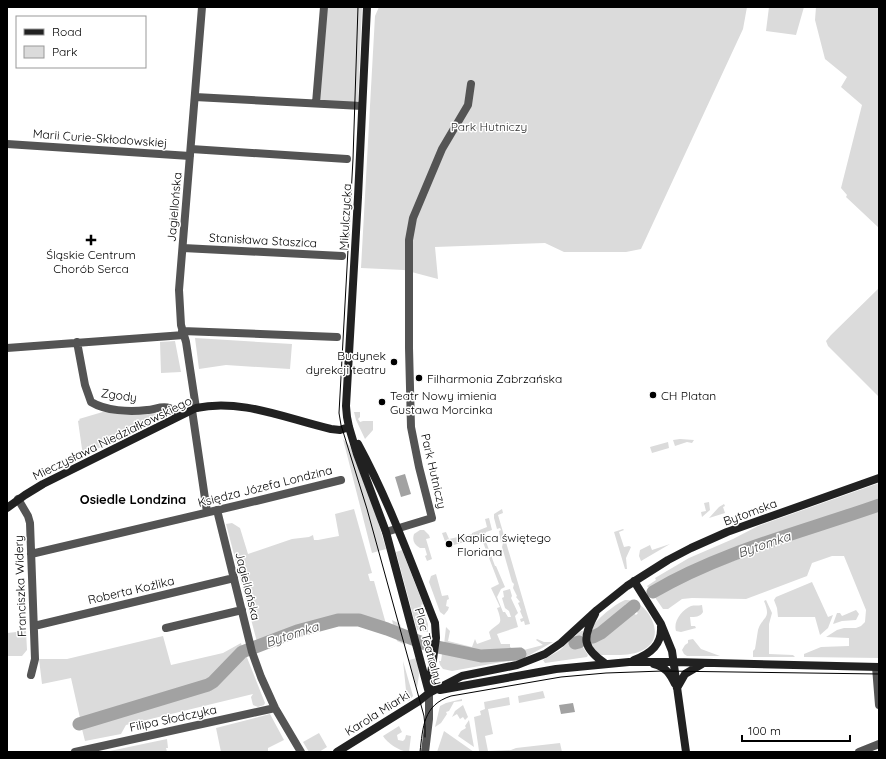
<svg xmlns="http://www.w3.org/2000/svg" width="886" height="759" font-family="Quicksand,sans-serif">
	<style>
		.green { fill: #dbdbdb; fill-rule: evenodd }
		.water { fill: #a2a2a2 }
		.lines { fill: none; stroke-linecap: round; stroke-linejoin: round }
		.river { stroke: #a2a2a2; stroke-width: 13 }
		.street { stroke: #545454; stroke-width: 8 }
		.secondary { stroke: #212121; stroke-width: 8 }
		.tram { stroke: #000; stroke-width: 1 }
		.poi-dot { fill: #000; stroke: #fff; stroke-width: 1.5 }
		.labels { text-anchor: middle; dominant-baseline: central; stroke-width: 3; stroke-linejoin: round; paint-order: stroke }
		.park-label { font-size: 12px; fill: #323232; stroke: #fff }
		.street-label { font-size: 12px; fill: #000; stroke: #fff }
		.poi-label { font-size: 12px; fill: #000; stroke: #fff; text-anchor: start }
		.neighbourhood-label { font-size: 13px; font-weight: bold; fill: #000; stroke: #fff }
		.water-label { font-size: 13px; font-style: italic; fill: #434343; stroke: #fff }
	</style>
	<rect width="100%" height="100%" fill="#fff"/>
	<!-- green -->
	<path class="green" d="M324 7H362L358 101 354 103 321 101 317 94Z
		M379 7H747L743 29 641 249 626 252H564L545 243 435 247 438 279 404 270 361 268 375 16Z
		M769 7H804L796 35 766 31Z
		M816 7H879V228L846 197 847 195 841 188 862 105 841 87 847 77 825 59 815 20Z
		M879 288V397L828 346 826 341 831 335Z
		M195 338 292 344 290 369 226 365 199 369Z
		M175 341 181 372 161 373 160 342Z
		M106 411C127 414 147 415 168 412L170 413 83 456 78 421 80 420 79 419Z
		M354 412H360V417L358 419 360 422 363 421H373V430L365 439 356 420Z
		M343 439 350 446 376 515 386 549 372 553Z
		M680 439 694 440 692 443 687 442 675 446 673 440Z
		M668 442 669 448 652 453 650 447Z
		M879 483V502L730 553 705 562 650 590 647 586 656 580 655 578 689 558 733 539 758 526Z
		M709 502 710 510 702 517 701 512 706 511 704 503Z
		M724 504 725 506 723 507 725 513 709 518 719 507Z
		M354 509 372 573 368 574 370 581H374L386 624C377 622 368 618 359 618 325 616 288 631 257 642L226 524 232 523 240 528 248 554 292 539 309 537 313 535 314 540H318L339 536 335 514Z
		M502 509 503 513 498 515 530 624 525 625 524 621 521 622 520 619 523 618 520 611 521 610 518 603 520 602 516 597 517 596 513 588 514 584 512 582 502 547 503 543 502 542 501 543 499 531 501 530 500 528 497 529 494 518V514Z
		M879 509V658L804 657V654L821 647 849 646V638L826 637 837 630 844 628H856L861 626 865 622 866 610 844 556H832L812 563 807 576 746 599 692 598 682 599 668 609H663L654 596 708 570Z
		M489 518 492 530 486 532 485 534 487 538 485 539 495 566H496L505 587 501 589 497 597 503 612H505L508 617H511L509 611 505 608 502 598 504 597 503 591 510 589 512 596 511 598 518 613 515 616 518 627 497 634 501 644H510V647L514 650 522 647 524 658 452 671 443 669 440 665 439 661H441L442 654H455L480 658 520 657 519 652C491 652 471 651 444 645L446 627 450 631 448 641 472 647 475 639 477 644 491 639 489 632C499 621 504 627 497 608L500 607 491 588 499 584 481 537 447 547 442 533 446 532 449 539 472 534V533L487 527 485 519Z
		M623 529 624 530 619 532 624 547 629 546 631 547 626 558 627 569H625L614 532Z
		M420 530H424L429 535 430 538 426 539 432 559 427 561 425 556 427 555 425 548H420C414 545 412 540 414 534Z
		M670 544 641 561 639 556 640 550 650 545 652 550Z
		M402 550 423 604 421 605 428 624V632L417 630 396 552Z
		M436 574 442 596 448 595 449 599 447 600 446 606 449 607 448 610 444 615 440 612 429 582 431 576Z
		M812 582 828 617 833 615 828 628 820 635 815 617H778L777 608 774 600 776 597Z
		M625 600C646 598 671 638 641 651 630 656 614 655 602 655 597 654 592 650 591 645 590 642 589 638 589 635 589 624 615 604 625 600ZM632 602 636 609 635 611 638 613 636 615 632 612 602 636 594 639 593 634 600 630 627 606 625 604 627 605Z
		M766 600 772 613 769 624V654L793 655 795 657H753V651L755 649C756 643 757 636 758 630 762 616 772 620 764 601Z
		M702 605 703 612C700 617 695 617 690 617L691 626H695L696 628 681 632 676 631C673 621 682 610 691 606 694 605 698 606 702 605Z
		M856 610 859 614 856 620 842 621 833 624 837 613H840L842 616Z
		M392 620 400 624 406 645 397 641Z
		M26 631 27 650 22 656H7V633Z
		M581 631H583L582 646 588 655 587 657 545 663 543 660 560 650Z
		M163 636 171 665 223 653 241 643 242 647 222 665 210 680 80 718 71 678 42 684 39 659H67Z
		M537 639 544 642H553L526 657 524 650 543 645 536 640Z
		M693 639 701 649 720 656H687L684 654 682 650 685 645 688 643V640Z
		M244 655H246L265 703 264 705 258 707 253 705 251 697 253 694 126 725 121 734 85 741 82 729 90 724 204 691 220 680Z
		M417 658 419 675 417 688 409 660Z
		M403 661 413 696 409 701 407 700Z
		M543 691 545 698 519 703 518 696Z
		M509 697 510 705 488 709 493 734 485 736 488 751 511 750 516 748 560 743 562 752H482L479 751 474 717 481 715 480 711 485 709 484 702Z
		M462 699V701L454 702 449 711 446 712 447 714 441 723 435 727 440 706 446 703Z
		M463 705 468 717 465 720 463 717 460 719 457 714 452 717 455 711Z
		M270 714 284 740 268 748V752H221L216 728Z
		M469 720 474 747 458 736 461 731 466 728 465 726Z
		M399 726 402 732 397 735 398 740 403 741 405 739 406 735 411 736 409 752C401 752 387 743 383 736Z
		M444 731 474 752H437Z
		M319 733 327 747 319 752H309L303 742Z
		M167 739 168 748H166L167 752H105Z"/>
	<!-- water -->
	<path class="water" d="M405 474 411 494 401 497 395 477Z
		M573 703 575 712 561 714 559 705Z"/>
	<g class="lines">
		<!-- river -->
		<path class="river" d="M653 592C723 551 803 532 879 505
			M593 637 601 633 634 606
			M575 643 579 642
			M79 724 208 685 213 682 242 652 297 631 338 620H359L387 629 428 645 481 656 520 654"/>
		<!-- street -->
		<path class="street" d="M195 97 362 106
			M316 103 324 7
			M7 144 190 156
			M191 149 347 159
			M183 248 342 256
			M182 331 337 337
			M77 342 85 385 91 402C106 411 129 412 147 410 154 410 162 405 169 408 173 409 174 413 176 417
			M7 348 184 335
			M196 408 186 342 181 325 179 290 202 7
			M192 410 207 512
			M18 499 28 516 30 523 35 659 31 675
			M217 510 252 652 261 677 275 708 301 752
			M386 532 432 518 419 467 411 427 409 348V240L413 218 442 149 468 105 471 84
			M31 554 256 501 341 480
			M34 626 234 578
			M166 628 242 610
			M876 667 879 705
			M75 752 275 708
			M425 752 429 719V693
			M859 752 879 744"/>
		<!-- secondary -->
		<path class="secondary" d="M367 7 358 197 346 406 347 417 349 427 357 454 386 532 429 693
			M358 444C389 501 411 562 435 623L436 638 429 688
			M7 508 25 495 43 484 196 408C241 398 287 419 331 429L340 430 349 427
			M634 581 661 624 672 651 686 752
			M595 614C582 638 582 648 606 664
			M634 660C650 654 662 645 661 627
			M654 664C666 667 670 674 675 684
			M677 688 685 674 702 664
			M440 690 556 669 629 662H674L879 667
			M337 752 419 701 429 693 462 676 517 665 545 654 561 643 597 610 627 586 668 560 691 548 727 532 879 478"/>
		<!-- tram -->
		<path class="tram" d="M358 7 353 159 339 413 341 425 367 509 424 716 425 726V737
			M420 752C423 727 423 705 451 696L561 677 606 673 663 671 879 674"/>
	</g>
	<!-- markers -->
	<g class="poi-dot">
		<path d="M89 234h4v4h4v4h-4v4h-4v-4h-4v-4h4z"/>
		<circle cx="394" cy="362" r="4"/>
		<circle cx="419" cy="378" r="4"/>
		<circle cx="653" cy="395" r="4"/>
		<circle cx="382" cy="402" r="4"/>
		<circle cx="449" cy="544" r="4"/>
	</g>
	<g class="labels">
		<!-- park labels -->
		<g class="park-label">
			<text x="489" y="126">Park Hutniczy</text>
		</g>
		<!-- street labels -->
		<g class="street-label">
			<text transform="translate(100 138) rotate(4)">Marii Curie-Skłodowskiej</text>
			<text transform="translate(174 207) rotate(-85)">Jagiellońska</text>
			<text transform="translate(345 217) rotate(-87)">Mikulczycka</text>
			<text transform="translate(263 240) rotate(3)">Stanisława Staszica</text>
			<text transform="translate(119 395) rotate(8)">Zgody</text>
			<text transform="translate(112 438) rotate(-26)">Mieczysława Niedziałkowskiego</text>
			<text transform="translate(434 471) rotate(77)">Park Hutniczy</text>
			<text transform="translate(265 486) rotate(-14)">Księdza Józefa Londzina</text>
			<text transform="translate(750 512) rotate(-20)">Bytomska</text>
			<text transform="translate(20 586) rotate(-92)">Franciszka Widery</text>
			<text transform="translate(248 586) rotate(76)">Jagiellońska</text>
			<text transform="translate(131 590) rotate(-13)">Roberta Koźlika</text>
			<text transform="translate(429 646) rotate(75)">Plac Teatralny</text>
			<text transform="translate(377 713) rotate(-32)">Karola Miarki</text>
			<text transform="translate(173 718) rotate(-12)">Filipa Słodczyka</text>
		</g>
		<!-- poi labels -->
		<g class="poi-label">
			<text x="91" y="254" text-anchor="middle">Śląskie Centrum<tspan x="91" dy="14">Chorób Serca</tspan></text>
			<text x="386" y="355" text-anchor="end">Budynek<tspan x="386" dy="14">dyrekcji teatru</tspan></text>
			<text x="427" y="378">Filharmonia Zabrzańska</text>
			<text x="390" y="395">Teatr Nowy imienia<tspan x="390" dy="14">Gustawa Morcinka</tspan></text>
			<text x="661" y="395">CH Platan</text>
			<text x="457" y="537">Kaplica świętego<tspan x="457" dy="14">Floriana</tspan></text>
		</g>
		<!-- neighbourhood labels -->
		<g class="neighbourhood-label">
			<text x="133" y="499">Osiedle Londzina</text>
		</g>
		<!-- water labels -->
		<g class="water-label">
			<text transform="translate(764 544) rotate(-19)">Bytomka</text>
			<text transform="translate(292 634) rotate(-18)">Bytomka</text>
		</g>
	</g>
	<!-- border -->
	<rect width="886" height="759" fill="none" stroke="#000000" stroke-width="16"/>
	<!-- legend -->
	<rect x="16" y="16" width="130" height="52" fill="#ffffff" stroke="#999999"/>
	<rect x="24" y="29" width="20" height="6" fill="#212121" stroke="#999999"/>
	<text x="52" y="36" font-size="12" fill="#000000">Road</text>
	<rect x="24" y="46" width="20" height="12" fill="#dbdbdb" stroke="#999999"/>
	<text x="52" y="56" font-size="12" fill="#000000">Park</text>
	<!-- scale -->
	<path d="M742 735v6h108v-6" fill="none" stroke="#000000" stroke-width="2"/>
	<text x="748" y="735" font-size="12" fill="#000000" stroke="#ffffff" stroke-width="3" paint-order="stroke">100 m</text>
</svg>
